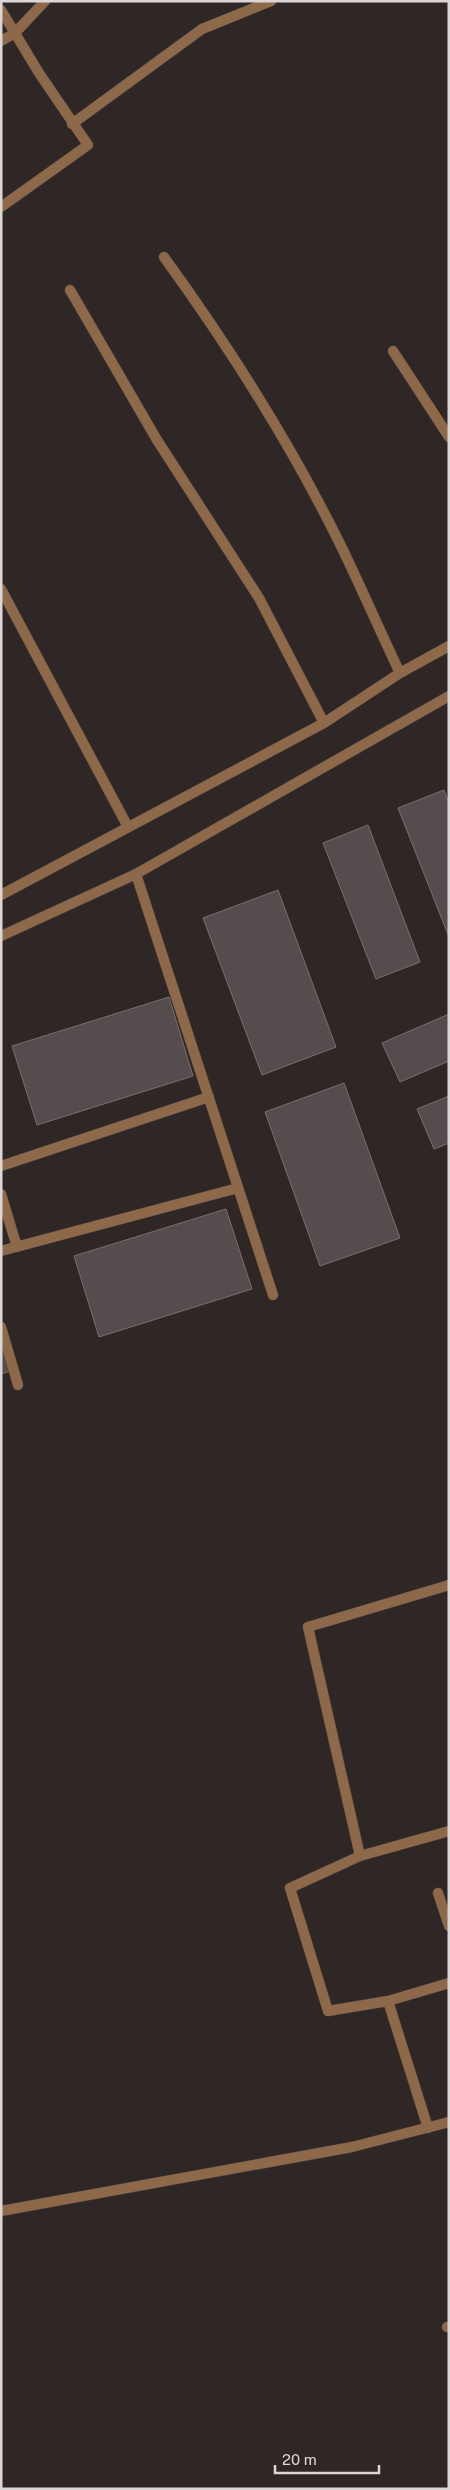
<svg xmlns="http://www.w3.org/2000/svg" width="450" height="2490" font-family="'Public Sans',sans-serif">
	<style>
		.building { fill: #544c4d; stroke: #786f71 }
		.lines { fill: none; stroke-linecap: round; stroke-linejoin: round }
		.lane-casing { stroke: #4b4342; stroke-width: 11 }
		.street-casing { stroke: #4b4342; stroke-width: 11 }
		.lane { stroke: #8e6949; stroke-width: 10 }
		.street { stroke: #8e6949; stroke-width: 10 }
	</style>
	<rect width="100%" height="100%" fill="#2f2726"/>
	<!-- building -->
	<path class="building" d="M444 790 449 804V937L398 808Z
		M368 825 420 962 376 979 323 843Z
		M278 890 336 1047 262 1075 203 918Z
		M169 997 193 1076 37 1125 12 1046Z
		M449 1014V1061L400 1082 382 1043Z
		M344 1083 400 1238 320 1266 265 1112Z
		M449 1096V1143L434 1149 417 1109Z
		M226 1209 252 1289 99 1337 74 1256Z
		M1 1325 17 1369 1 1374Z"/>
	<g class="lines">
		<!-- lane casing -->
		<g class="lane-casing">
			<path id="lane" d="M136 874 273 1295
				M1 1166 209 1097
				M1 1194 17 1247
				M1 1251 238 1188
				M1 1327 18 1385"/>
		</g>
		<!-- street casing -->
		<g class="street-casing">
			<path id="street" d="M1 10 39 73 88 145 1 207
				M1 41 15 33 45 1
				M72 124 202 29 271 1
				M164 257C230 348 291 444 341 546 361 587 380 631 400 673
				M70 290 157 440 259 598 324 723
				M393 351 449 437
				M1 589 128 827
				M1 895 324 723 400 673 449 646
				M1 936 136 874 449 696
				M449 1585 308 1627 360 1856 290 1888 328 2011 388 2001 449 1983
				M360 1856 449 1831
				M438 1893 449 1926
				M388 2001 428 2128
				M1 2211 352 2147 449 2122
				M447 2327H449"/>
		</g>
		<!-- lane -->
		<use href="#lane" class="lane"/>
		<!-- street -->
		<use href="#street" class="street"/>
	</g>
	<!-- border -->
	<rect width="450" height="2490" fill="none" stroke="#dcd7d6" stroke-width="5"/>
	<!-- scale -->
	<path d="M275 2465v8h104v-8" fill="none" stroke="#dcd7d6" stroke-width="2.5"/>
	<text x="282" y="2465" font-size="15" fill="#dcd7d6" stroke="#2f2726" stroke-width="4" paint-order="stroke">20 m</text>
</svg>
